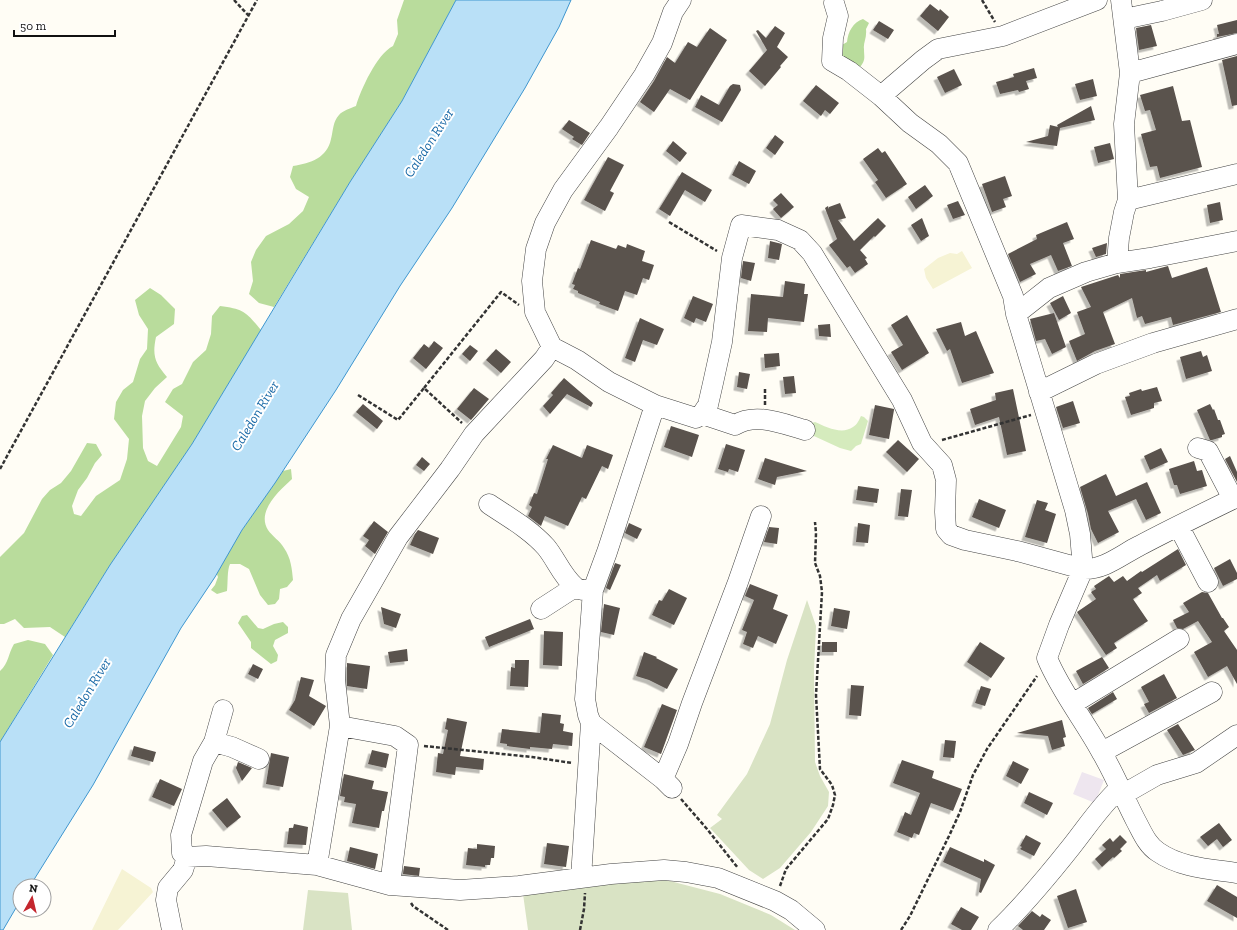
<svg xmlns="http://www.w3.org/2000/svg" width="1237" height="930" font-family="'Zilla Slab',serif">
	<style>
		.industrial { fill: #eee6ef }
		.farmland { fill: #f6f3d4 }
		.green { fill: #d5ebbd }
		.forest { fill: #b9dc9c }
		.cemetery { fill: #d9e3c4 }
		.water { fill: #b9e0f7; stroke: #3f96cf }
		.building { fill: #5a524d; filter: url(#shadow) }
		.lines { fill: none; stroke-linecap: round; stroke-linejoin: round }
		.minor-casing { stroke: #444; stroke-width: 21 }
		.path { stroke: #333; stroke-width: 2.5; stroke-dasharray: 4 2; stroke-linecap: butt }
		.minor { stroke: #fff; stroke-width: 20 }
		.labels { text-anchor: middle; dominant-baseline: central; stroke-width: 4; stroke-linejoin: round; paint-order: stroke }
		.water-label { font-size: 14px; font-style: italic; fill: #1768a6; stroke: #fff }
	</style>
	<defs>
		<filter id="shadow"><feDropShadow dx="-3.5" dy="3.5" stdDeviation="0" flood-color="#0004"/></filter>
	</defs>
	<rect width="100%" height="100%" fill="#fffdf5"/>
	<!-- industrial -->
	<path class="industrial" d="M1082 772 1104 780 1095 803 1073 794Z"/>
	<!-- farmland -->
	<path class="farmland" d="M962 251 972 268 933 289 926 278 924 269 938 258 950 253 957 254Z
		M122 869 151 888 153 892 118 930H92Z"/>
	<!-- green -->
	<path class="green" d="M861 416 864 417 868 421 861 444 856 446 851 451 840 448 803 431 805 425 815 422C826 427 842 435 853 427 857 425 859 420 861 416Z"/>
	<!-- forest -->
	<path class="forest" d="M404 0H456L402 101 350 182 274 307 259 303 249 294 253 281 251 262 256 250 266 236 289 224 303 211 309 197 296 189 290 177 293 166C311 163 327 158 331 139 333 131 333 121 339 115 342 111 351 108 356 106 361 89 377 54 393 46L398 34 397 20Z
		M863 19 869 23 866 29C867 38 863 43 864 49 864 57 866 60 860 67L840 55 842 45 847 42C848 32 853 22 863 19Z
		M150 288 161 295 175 309 174 324 156 337C152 356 155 363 167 377L155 388 145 401 142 416 143 448 148 461 157 466 181 427 183 416 165 402 173 389 182 384 193 362 206 350 211 334 212 316 220 306C244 309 246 312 261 330L192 444 110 565 65 637 50 627 24 628 15 619 4 624H0V557L24 533 42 499 50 490 61 483 71 471 87 443 96 444 102 455 95 463 87 478 78 490 72 506 74 514 81 516 96 496 120 480 127 459 129 439 114 419 116 402 123 390 133 382 140 359 147 349 148 329 139 315 135 300Z
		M291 469 292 479C280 490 256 511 268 530 272 536 280 541 284 548 291 558 292 569 293 580L287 587 280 589 279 599 275 604 268 605 260 595 249 569 240 564H230C227 570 228 583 227 591L217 594 211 590 215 585 218 577 215 569 283 471Z
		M247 615 258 628 263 629 274 624 283 622 288 627V633L275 640 273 646 278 655 277 661 271 664 251 648V642L238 623 242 616Z
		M28 640 45 644 53 655 0 742V671C9 663 8 654 14 644Z"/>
	<!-- cemetery -->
	<path class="cemetery" d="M807 600 816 626 814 671 815 762 820 776 829 792 828 806 811 832 780 868 763 879 749 870 710 828 722 819 717 815 747 774 770 724 787 660Z
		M666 880 720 894 771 915 795 930H528L523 894 609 882Z
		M308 890 348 893 352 930H303Z"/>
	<!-- water -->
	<path class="water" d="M456 0H571L559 27 525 88 452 208 400 286 336 390 275 483 242 530 215 577 181 628 93 785 30 886H20V901L3 930H0V742L110 565 192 444 350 182 402 101Z"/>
	<!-- building -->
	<path class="building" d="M930 4 939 11 940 9 949 17 938 31 920 16Z
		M1237 20V33L1217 37V34H1219L1217 25Z
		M879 21 894 30 888 39 873 30Z
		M1151 25 1157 46 1139 50 1136 28Z
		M775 26 785 33 777 47 788 57 780 66 781 67 765 86 749 71 767 50 756 31 758 30 766 38Z
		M710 28 727 40 690 100 670 89 654 112 640 102 654 81 667 57 675 63 688 42 697 47Z
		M1237 56V105L1232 106 1222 60Z
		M1034 68 1037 78 1026 81 1029 89 1019 92 1018 90 1000 94 996 82 1014 77 1013 74Z
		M954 69 962 85 945 93 937 77Z
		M1093 79 1097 96 1080 100 1075 84Z
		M733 84 740 85 741 90 722 122 695 107 701 95 719 105 730 86Z
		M816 85 839 103 830 114 825 110 821 116 803 101Z
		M1173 86 1182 121 1190 120 1202 167 1160 178 1157 166 1150 167 1141 134 1156 130 1150 110 1145 111 1140 95Z
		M1091 106 1095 120 1060 128 1057 146 1026 142 1048 136 1050 125 1058 127 1057 125Z
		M569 120 590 133 582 145 572 139 574 137 562 129Z
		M775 135 784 142 775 155 766 148Z
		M673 141 687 153 680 162 666 151Z
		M1110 143 1114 159 1098 163 1094 147Z
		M878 148 882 153 885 151 907 184 886 198 875 182 878 180 863 159Z
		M608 157 624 165 610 191 614 193 605 211 584 200Z
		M739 161 756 171 749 184 732 175Z
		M682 172 712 190 705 202 685 190 670 216 659 209Z
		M1005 176 1012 196 1003 199 1006 207 992 212 982 184Z
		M925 185 933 196 916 209 908 197Z
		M781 193 794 207 781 218 773 209 778 205 773 200Z
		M958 201 965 215 953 219 947 205Z
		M1220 202 1223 220 1210 223 1207 205Z
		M840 203 846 218 838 220 854 241 878 218 886 226 875 237 874 236 860 250 867 258 865 259 868 264 855 273 850 266 847 268 829 245 837 239 825 208 828 206 829 209V207Z
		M922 218 929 236 921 241 911 225Z
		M1067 222 1074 239 1063 243 1072 266 1058 271 1051 255 1030 264 1036 274 1020 282 1008 254 1037 239 1036 235Z
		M591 240 616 249 618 245 626 248 627 244 645 251 642 261 654 265 649 280 643 278 637 295 625 291 618 311 599 304 600 302 578 293V291L573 289 575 285 572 284 578 268 580 269Z
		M770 241 782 244 779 260 768 258Z
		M1107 243 1106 254 1096 257 1092 248Z
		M743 261 755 263 751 281 741 278Z
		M1168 266 1172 278 1207 267 1221 312 1173 325 1171 317 1145 324 1142 316 1137 318 1132 298 1103 312 1115 344 1095 351 1077 361 1069 341 1085 334 1077 312 1091 307 1081 287 1118 275 1120 278V274L1146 270V272Z
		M785 281 805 284 804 294H808L804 322 768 318 767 332 748 331 751 294 783 297Z
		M693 296 713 304 706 322 696 318 694 323 684 318Z
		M1063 296 1071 313 1059 320 1050 303Z
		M1054 313 1066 347 1052 354 1045 339 1036 341 1030 319Z
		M907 315 929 353 902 370 891 352 903 345 891 325Z
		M640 318 664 329 657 345 643 340 635 362 625 358Z
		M961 322 965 336 976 331 994 373 962 383 950 349 947 351 936 329Z
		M830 324 831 337 819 336 818 325Z
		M434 341 443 348 426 369 413 358 424 344 429 348Z
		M470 345 478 351 470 361 462 354Z
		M496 349 511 362 501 373 486 360Z
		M1201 351 1203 357 1207 355 1212 371 1186 379 1180 357Z
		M779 353 780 366 765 368 764 354Z
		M739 372 750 374 747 389 737 387Z
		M794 376 796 393 785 394 783 377Z
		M564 378 593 403 591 407 567 394 550 414 543 406 553 395 551 393Z
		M1157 387 1162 401 1154 403V408L1131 415 1125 397 1130 396 1129 393 1141 389 1142 391Z
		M474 388 489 399 471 420 457 409Z
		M1013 389 1026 451 1007 455 999 417 975 425 970 409 996 400 995 393Z
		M1073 401 1080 423 1063 428 1056 407Z
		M363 404 383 421 377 429 356 412Z
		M1210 404 1213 410 1214 409 1218 420H1220L1225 434 1222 435V437L1212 440H1210L1197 410Z
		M875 405 894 409V410L889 439 869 435Z
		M671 426 699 435 692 457 664 447Z
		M898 440 919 459 907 472 886 452Z
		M726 444 745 450 738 472 729 469 728 472 718 469Z
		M553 445 582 458 587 445 613 455 608 469 602 466 586 499 582 497 568 526 545 516 541 526 528 516 532 507 529 505 534 493 537 494 548 459H546Z
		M1161 448 1168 462 1150 470 1144 456Z
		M1230 456 1237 472V482L1225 459Z
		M422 457 430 464 424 471 416 465Z
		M765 458 807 471 777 477 775 485 758 479Z
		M1194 461 1197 471 1202 470 1207 486 1180 494 1177 485H1174L1169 469Z
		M1106 474 1116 496 1147 482 1161 513 1146 520 1136 499 1108 511 1119 532 1098 543 1091 529 1088 514 1080 487Z
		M858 486 879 489 877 503 856 500Z
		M901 489 912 490 908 517 898 516Z
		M979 499 1006 510 999 528 972 517Z
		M1037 500 1048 503 1045 510 1056 514 1047 543 1025 537Z
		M374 521 388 532 375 554 365 546 369 540 363 536Z
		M629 523 642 529 637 539 625 533Z
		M858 523 870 525 868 543 856 542Z
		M769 527 779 528 777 544 764 542Z
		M418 530 439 538 433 554 410 545 415 534Z
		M1178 549 1186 565 1160 581 1157 575 1138 588 1142 593 1133 599 1148 621 1114 643 1117 648 1106 655 1077 612 1096 599 1091 592 1096 589 1094 586 1109 576 1114 582 1123 576 1127 581 1141 571 1142 572Z
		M1230 559 1237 573V579L1223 586 1214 568Z
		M615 563 621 565 610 590 606 588Z
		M750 584 778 595 773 609 788 615 776 644 758 636 753 648 743 644 747 632 742 630 754 600 745 596Z
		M669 589 687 598 674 625 652 615 659 600 662 601Z
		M1202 592 1208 593 1222 618H1223L1229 627 1224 631 1237 650V684L1227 666 1208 677 1194 652 1212 642 1198 621 1183 629 1177 628 1173 620 1189 612 1183 603Z
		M604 604 620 608 614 635 601 632Z
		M381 607 401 614 396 628 384 624Z
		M834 608 850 611 847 629 831 626Z
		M530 619 534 629 489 647 485 637Z
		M544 631 563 632 562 666 543 665Z
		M822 642H837V652H822Z
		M980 642 1005 658 991 678 967 662Z
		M407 649 408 661 390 663 388 652Z
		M644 652 657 657 656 658 678 669 667 689 649 680 636 676Z
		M1102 657 1109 668 1083 684 1076 671Z
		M515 660H529L528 687 510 686 511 667 515 668Z
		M347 663 370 666 367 689 347 686Z
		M253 664 263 669 258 679 248 674Z
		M1164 674 1177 698 1149 713 1144 704 1149 702 1141 687Z
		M301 677 314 680 309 696 326 706 314 726 289 710 295 700Z
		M851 685 864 686 861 716 849 715Z
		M981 686 991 689 985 706 975 703Z
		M1113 692 1117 699 1092 714 1088 708Z
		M662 704 677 710 661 754 644 747Z
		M542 713 561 715 560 723 564 724 563 731 573 733 572 746 553 744 552 749 530 747V749L507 746V744L500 743 502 729 540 733Z
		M447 718 467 722 460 756 484 759 483 770 456 767 455 775 436 772 438 753 443 754 448 730 445 729Z
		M1062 720 1066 737 1063 738 1065 746 1052 750 1048 736 1017 733Z
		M1178 724 1195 750 1183 755 1167 730Z
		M945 740 956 741 954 758 943 757Z
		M134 746 156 752 153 762 131 756Z
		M372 750 389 754 386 768 368 764Z
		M271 753 289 757 283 787 266 784Z
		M902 760 934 771 932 778 962 789 953 811 931 803 919 835 914 833 912 838 897 832 905 812 911 815 920 793 893 783Z
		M1013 761 1029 769 1021 784 1006 776Z
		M238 762 252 768 242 781 236 768Z
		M344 774 374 781 372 789 388 792 384 811H382L379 828 352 823 356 804 344 802 345 797 340 796Z
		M160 779 182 789 174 806 152 797Z
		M1029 792 1053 803 1047 815 1024 803Z
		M227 798 241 817 227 828 212 810Z
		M1219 823 1232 840 1223 847 1217 839 1208 846 1200 837Z
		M294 824 308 827 306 845 287 844 289 828H293Z
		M1026 835 1041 843 1034 856 1020 849 1022 847 1020 846Z
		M1120 835 1127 842 1120 849 1122 851 1114 858 1113 857 1102 867 1095 859 1106 849 1102 845 1110 838 1113 842Z
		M547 843 569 846 566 867 544 864Z
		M477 844 495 846 494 858H491L490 865H485V867L466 865 468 848 477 849Z
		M350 847 378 854 375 869 347 861Z
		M950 847 984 862V859L995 865 981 893 979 892 981 879 943 862Z
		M404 866 420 868 419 876 403 874Z
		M1217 885 1237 897V918L1207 901Z
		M1076 889 1087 922 1068 928 1057 896Z
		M961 907 979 917 971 930H962L951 924Z
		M1032 911 1040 917 1042 914 1051 920 1044 930H1023L1018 926Z"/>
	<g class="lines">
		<!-- minor casing -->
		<g class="minor-casing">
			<path id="minor" d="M681 0 673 12 662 43 644 75 609 127 563 190 545 223 536 249 532 281 535 312 552 347 577 360 609 382 655 405 696 418 702 414 708 405 713 383 722 342 732 258 741 225 778 230 800 240 812 253 902 400 922 443 942 465 946 480 945 512 946 529 951 535 965 540 1017 551 1083 569C1104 570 1121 555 1139 546 1171 529 1204 513 1237 497
				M834 3 838 16 833 38 832 61 849 71 881 96 910 123 939 144 958 163 1013 296 1016 314 1075 510 1080 534 1083 569 1059 625 1047 658C1061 692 1085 721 1102 753 1115 775 1124 798 1136 821 1142 832 1147 845 1158 852 1181 868 1211 869 1237 873
				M1124 19 1162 11 1202 0
				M1130 73 1237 44
				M881 96 923 60 938 49 1003 36 1097 0
				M1128 200 1237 174
				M1117 263 1119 238 1124 212 1128 200 1124 124 1130 73 1121 0
				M1016 314 1049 288 1086 272 1117 263 1150 258 1237 241
				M1039 392 1096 364 1153 343 1237 319
				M702 414 735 425C756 412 783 424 805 430
				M1198 448 1208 451 1233 499
				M489 504C508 517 530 529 546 547 556 559 562 576 575 587 580 591 587 590 593 590
				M1179 527 1208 582
				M541 609 575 587
				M1072 704 1179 639
				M223 710 214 742 203 761 181 835 182 853 187 857 206 856 317 865 390 885 460 890 519 886 611 874 664 870 686 872 718 878 775 901 791 910 815 930
				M591 723 663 779 672 788
				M340 726 395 736 408 745 390 885
				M214 742 232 747 259 759
				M1102 752 1212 692
				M663 779 678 744 692 703 738 582 761 516
				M1122 795 1157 775 1196 763 1237 735
				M317 865 340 726 335 680 336 655 351 619 398 537 450 469 474 434 544 359 552 347
				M581 878 591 723 588 715 585 699 593 590 607 552 655 405
				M172 930 166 900 168 888 183 870 187 857
				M998 930C1025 904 1048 876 1071 847 1087 827 1101 805 1120 788"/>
		</g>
		<!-- path -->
		<path class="path" d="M234 0 248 15
			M982 0 995 22
			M669 222 717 251
			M424 388 501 292 519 305
			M358 395 398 420 424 388 462 423
			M765 405V389
			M942 440 1031 415
			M0 469 257 0
			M424 746 532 757 572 763
			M681 799 707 829 738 868
			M780 886 786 869 828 819 833 805 835 795 832 785 820 769 816 695 822 592 820 576 815 563 816 533 815 522
			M411 903 413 906 448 930
			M580 930 584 909 585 893
			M901 930 910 916 949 836 960 812 973 775 987 749 1037 676"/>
		<!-- minor -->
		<use href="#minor" class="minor"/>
	</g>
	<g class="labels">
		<!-- water labels -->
		<g class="water-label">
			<text transform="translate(429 143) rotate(-57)">Caledon River</text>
			<text transform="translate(255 416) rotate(-59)">Caledon River</text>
			<text transform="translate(87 693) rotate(-59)">Caledon River</text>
		</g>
	</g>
	<!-- north arrow -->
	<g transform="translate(32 898) rotate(8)"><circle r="19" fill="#ffffff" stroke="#a0a0a0"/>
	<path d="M0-3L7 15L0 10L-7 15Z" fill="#c4262e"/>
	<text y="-6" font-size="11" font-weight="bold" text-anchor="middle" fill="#111111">N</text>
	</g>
	<!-- scale -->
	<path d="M14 30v6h101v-6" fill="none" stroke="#111111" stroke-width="2"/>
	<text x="20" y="30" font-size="12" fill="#111111" stroke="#ffffff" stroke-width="3" paint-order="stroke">50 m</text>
</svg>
